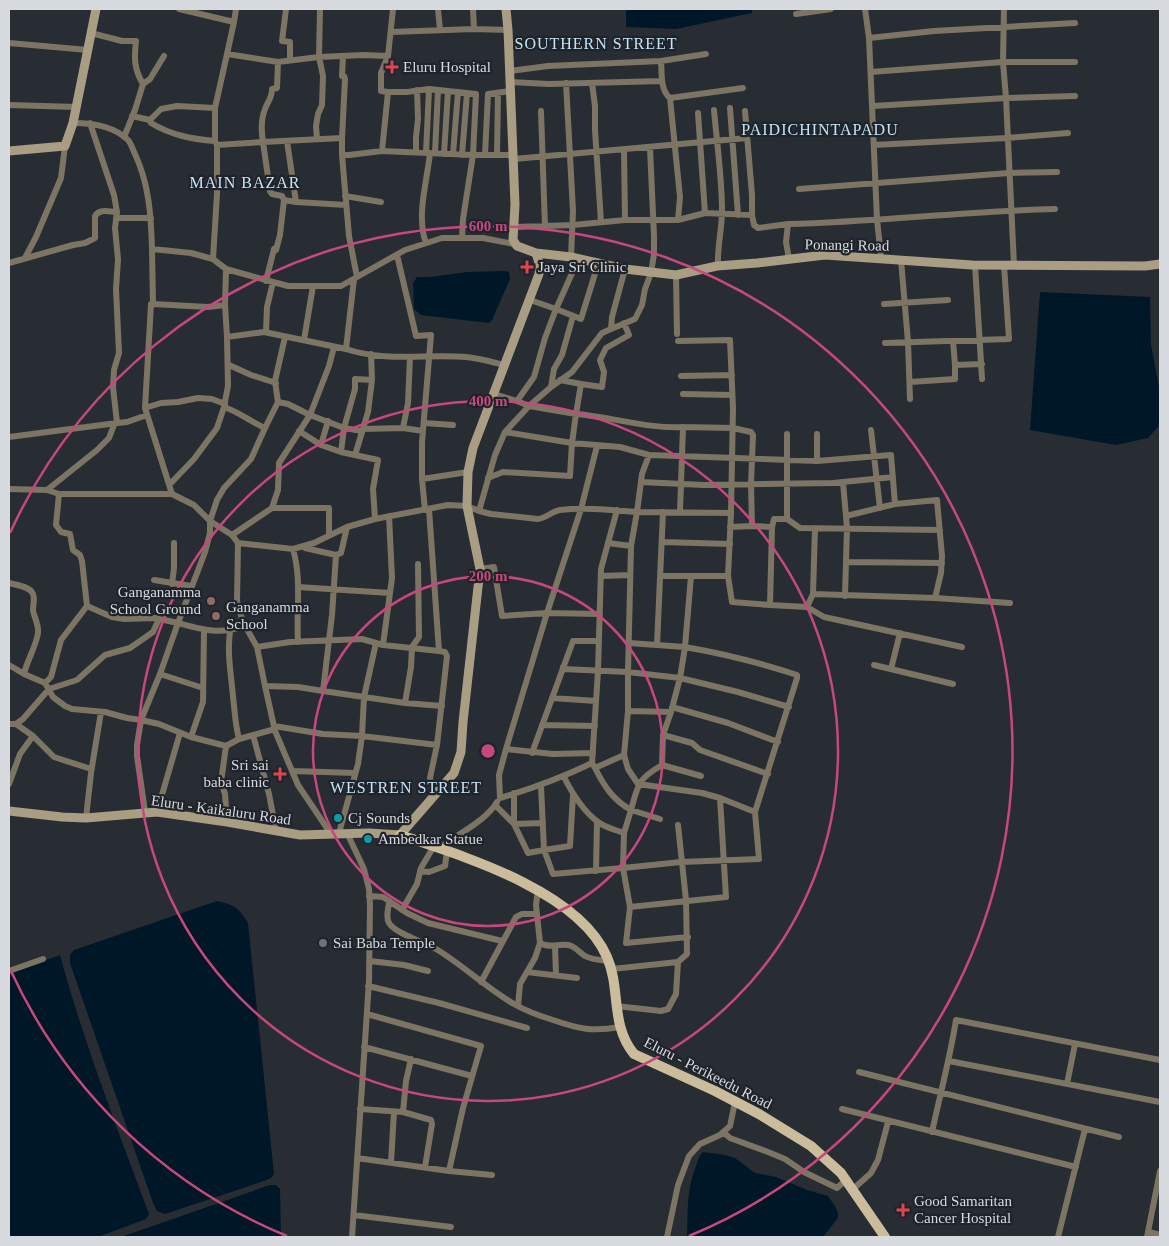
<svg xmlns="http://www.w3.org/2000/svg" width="1169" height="1246" font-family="Georgia,serif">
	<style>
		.water { fill: #001727 }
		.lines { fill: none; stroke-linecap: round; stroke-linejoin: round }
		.street { stroke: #7c7564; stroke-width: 6 }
		.secondary { stroke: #a99d83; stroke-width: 9 }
		.primary { stroke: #cbbd9b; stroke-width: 10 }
		.ring { fill: none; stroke: #c7487c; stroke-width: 2.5 }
		.health-dot { fill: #e0444e; stroke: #1f232a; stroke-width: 2 }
		.education-dot { fill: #8d6e63; stroke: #1f232a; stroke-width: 2 }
		.culture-dot { fill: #0f9aa8; stroke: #1f232a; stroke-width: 2 }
		.worship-dot { fill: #6b7280; stroke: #1f232a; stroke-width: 2 }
		.labels { text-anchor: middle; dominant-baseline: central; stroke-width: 4.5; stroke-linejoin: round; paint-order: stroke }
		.poi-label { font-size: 15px; fill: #d7dadf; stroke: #1f232a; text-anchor: start }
		.street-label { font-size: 15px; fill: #d7dadf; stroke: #1f232a }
		.neighbourhood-label { font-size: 16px; letter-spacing: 1px; fill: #c7e3f6; stroke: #1f232a }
		.centre { fill: #c7487c; stroke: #1f232a; stroke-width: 2.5 }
		.ring-label { font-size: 15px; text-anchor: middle; font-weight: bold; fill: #c7487c; stroke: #1f232a; stroke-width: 4.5; stroke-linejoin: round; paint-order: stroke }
	</style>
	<rect width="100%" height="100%" fill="#282d34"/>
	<!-- water -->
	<path class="water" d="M626 9H752V13L676 29 626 27Z
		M505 271 509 272 510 279 492 320 489 323 421 315 414 309 413 283 417 277H430L467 272Z
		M1040 292 1150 297 1151 345 1160 392V425L1148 438 1116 445 1030 430Z
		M217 901C235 905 239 908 248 923L274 1174 271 1178 264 1181 165 1214 157 1211 153 1203 70 963V955L74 950Z
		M60 955C84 1043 117 1128 149 1214L146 1219 98 1237H9V973Z
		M703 1152 725 1155 735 1158 755 1173 776 1177 807 1190 828 1196 835 1206 838 1213V1218L823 1237H687C688 1212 686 1190 696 1166 698 1160 699 1156 703 1152Z
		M270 1185H276L280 1189 281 1237H121Z"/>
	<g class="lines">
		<!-- street -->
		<path class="street" d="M179 9 234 22 236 9
			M286 9 282 41 290 42V60
			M320 9 319 57 363 55 388 56
			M438 9 440 30
			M473 9 474 29
			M865 9 869 38 877 219 881 258
			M1004 9 1003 62 1006 98 1014 265
			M796 14 831 9
			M234 22 227 54 278 62 319 57 323 76 322 105 318 114 316 126 317 139
			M391 32 474 29 508 30
			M91 33 122 41H136C134 58 134 69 143 84
			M869 38 934 31 1075 23
			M9 43 88 50
			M227 54 215 108V141L217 145 263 142 270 191 272 194 282 196 284 200 280 235 276 250 274 249 266 281
			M661 61 706 54
			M278 62 277 88 272 89C272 98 268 101 265 109 261 119 261 130 263 142L342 138V155H349L382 151 388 92 381 91V73L388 56 393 9
			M510 71 548 66 661 61C662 73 660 90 670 98L743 88
			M871 72 1003 62H1075
			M510 82 549 84 662 81
			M566 83 573 211 571 257
			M592 83 595 106V130L601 222
			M388 92H407L429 89 476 94 473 155 463 219 462 238
			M670 98 680 197 678 220
			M9 105 77 107
			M873 106 1006 98 1075 96
			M730 108 738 215
			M714 110C717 144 722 178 722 211 722 230 717 246 718 266
			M541 111 545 227
			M698 113 705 213
			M132 116 150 120
			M73 123C92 123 114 126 128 140 131 143 133 150 135 154 149 184 151 215 152 249L191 253 213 259 217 194V145
			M90 123 114 195 117 212 115 228 118 259 116 289 119 353 114 370 113 387 117 423 127 422 147 415
			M124 137 135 110 143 84 150 79 164 56
			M342 138 345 79 344 76H342L343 57
			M215 141C191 139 171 135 151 123L150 120 161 109 177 106 215 108
			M874 145 1007 138 1068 133
			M624 150 625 220
			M382 151 473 155H513
			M416 152V137L418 119 417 90
			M426 153 429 89
			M435 153 438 90
			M444 154 448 91
			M453 154 458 92
			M342 155 349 236 357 277
			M462 155 467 93
			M485 155 488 94 511 91
			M497 155 498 93
			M514 159 747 138
			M799 189 1009 173 1057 172
			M345 196 381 202
			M284 200 296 202 287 141
			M296 202 346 205
			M752 215 754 225 758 228 788 224 786 242 789 259
			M116 218H151
			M788 224C877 222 966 211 1055 209
			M515 227 573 225 625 220H678L705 213 752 215V195L745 111
			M426 243C416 216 427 182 430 153
			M152 249 153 304 208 307 225 305 226 269
			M397 255 416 336 431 335 422 442V479L425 510
			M25 258 36 237 61 178 65 146
			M213 259 226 269 273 282 288 286H341L405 250 442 238H483L514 244
			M901 260 908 342 910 399
			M9 263 73 245 85 243 95 238V216C100 208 109 212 117 212
			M975 265 982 379
			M625 269 612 317 611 329 635 319 642 305 645 289 651 273 654 254V236L650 148
			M676 275 677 334
			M530 300 556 309 578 260
			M153 304H151L145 408 172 494
			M884 304 948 300
			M225 305 227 337 264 332 346 349C384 362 426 354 466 357 479 358 492 362 504 365
			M573 316 562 355 554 369 551 387 529 406 517 401 534 377 545 338 556 309 581 319 598 264
			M266 332 267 307 273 282
			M304 340 313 286
			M953 341 955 365 982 364
			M885 343 1009 339 1004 265
			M346 349 354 279
			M229 365 251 375 276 383
			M681 376 732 375
			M560 380 581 384
			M910 382 955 379V365
			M551 387 572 372 602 333 611 329
			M494 394 517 401
			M683 394 732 395
			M278 402 288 404 310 415 344 428 355 389V379L372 380 371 354
			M145 408 161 403 178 402 198 398 212 399 225 404
			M424 423 453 425
			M265 428 278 402 275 381 285 337
			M403 428 408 403 410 357
			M363 429 368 412 372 380
			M871 430 880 508
			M299 431 321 445 341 452 344 428 362 431
			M505 432 572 443 576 414C612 417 648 429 683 427
			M817 434V461
			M9 437 117 423
			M321 445 328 421
			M341 452 378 460 373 489 375 519
			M355 455 363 429 403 428 423 431
			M649 455 642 474 637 512 731 513 733 408 730 340 678 341
			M488 478 503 472 570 476 572 443 620 447 649 455 817 461 891 455 895 504
			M422 479 468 472
			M641 482 704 485 833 483 893 477
			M843 482 847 528 845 596
			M170 484 194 459 217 428 224 407
			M9 489 47 490 59 494H172L194 505 210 521 232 535 238 543 293 549 314 543 347 527 375 519 448 505 467 506 479 511 491 514 538 519C547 518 552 511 560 510 585 507 612 510 637 512L631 546 628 672 680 678 738 692 789 707
			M47 490 97 450 109 438 114 425
			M59 494 56 525 61 532 70 534 73 550 80 555 82 561 87 606 112 617 124 619 155 618 178 623 205 552 210 533V521L217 500 224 488 251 459 265 428C251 422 239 412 224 407L228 386 227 337
			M272 508H329V535
			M617 510 608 543 631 546
			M479 511 495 455 505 432 529 406 576 414 581 384 602 387 604 372 600 360 606 348 629 335 624 323
			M680 512 683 427 733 428 751 432 753 435 751 484 752 526 730 527
			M389 516 392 578 383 645 439 651 429 509
			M787 519 800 528 940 530
			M752 526 772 527 774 519H787V434
			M232 535 272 508 278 490 279 463 310 415 329 366 334 347
			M662 542 730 544
			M238 543 237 601 243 622 257 647 290 642 362 639 383 645
			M608 543 601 569 598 671 592 763 595 768 624 755
			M305 548 336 555 341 553 347 527
			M293 549C302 580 296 611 298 642
			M847 562 942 563
			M418 564 419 637 412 647 411 667 405 703 364 697 362 736 437 745
			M480 569 494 567 502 616 547 613 581 509 597 446
			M601 576 630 575
			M691 576H728L731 513
			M728 576 732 602 770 605 772 527
			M154 580 191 586
			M9 583C16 585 30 586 33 594 35 599 33 605 33 610 34 617 39 625 38 633 36 647 27 660 24 674L45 683 53 697 65 706 72 709 105 712 127 718 141 720 137 745V756L145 812
			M172 584 174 568V543
			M298 587 390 593
			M813 594 815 528
			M935 598 1010 603
			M770 605 807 607 813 594 935 598 941 573 942 556 937 500 895 504 846 516
			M807 607 824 617 962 647
			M204 631 203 702 191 737 226 746 239 739
			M230 631C227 656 231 672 233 697 235 712 235 724 239 739L275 729
			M629 643 657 645 663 512
			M657 645 685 647 691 576H660
			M257 647 265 686 298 687 323 691 332 615 336 555
			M9 665 24 674
			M874 665 953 684
			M563 667V669L628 672V711L624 755 628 769 638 784 702 793 720 798 755 812 759 859 681 862 623 868 630 907 626 943 688 937
			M891 669 900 633
			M160 674 203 688
			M45 683 51 677 61 640 87 606
			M265 686 275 731 298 785 331 834
			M323 691 364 697 376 643
			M552 698 596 701
			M405 703 442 706
			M672 707 728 723 778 742
			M628 711 671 712 680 678 685 647C725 654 758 662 797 675V678L755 812
			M9 724H16L23 719 49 689 77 680 105 655 130 648 153 632 159 619
			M16 724 33 736 54 757 91 769
			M542 725 595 726
			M274 726 323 734 362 736 358 764 339 833
			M253 735 269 794 276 831
			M663 735 692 743 700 750 768 774
			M191 737 159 724 141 720 160 674 178 623C203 630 219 635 245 626
			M226 746 221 782 225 794 227 822
			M506 749 499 775 500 798C534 788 559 779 592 763
			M532 753 573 641H598
			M593 753 553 754 506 749 547 613 600 614
			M662 765 663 735 671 712
			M595 768C604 786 613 800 631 810 638 784 638 779 662 765L701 776
			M292 771 355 773
			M564 777C572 793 583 811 598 822 606 828 616 830 624 833L631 810 660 819
			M9 784 20 754 33 736
			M514 793V824L543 823
			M435 795 431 785 430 778 437 745 447 656 445 652 439 651
			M573 795 570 846 544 850 553 874 623 868 624 833
			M495 805 514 824 528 853 544 850 541 786
			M157 812 180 733
			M86 818 91 773 101 712
			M347 833 364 869 369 889 370 905 369 981 352 1237
			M440 848C457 834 486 821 497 802
			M420 871 429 872 445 866 447 851
			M596 871 597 822
			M369 896 383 897 407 913 428 923 502 941
			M389 901C389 908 385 916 389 923 394 933 425 942 436 949 463 965 486 988 514 1004 526 1011 540 1016 553 1020 579 1029 592 1032 620 1027
			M630 907 726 897 720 798
			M402 910 417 884 421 868 434 846
			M540 943C550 949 558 943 568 945 575 946 579 952 585 956 592 960 601 960 609 961
			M555 946 556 975
			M370 961 404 965 428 971
			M612 969 678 962 687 954 686 900 678 825
			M9 971 43 959
			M527 972 577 978
			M481 982 516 917 522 914H536
			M368 986 439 1003 527 1028
			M518 1006 520 984 535 958 540 943 536 905 538 890
			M616 1006 661 1011 668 1009 676 994 678 962
			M367 1014 481 1046 463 1108 449 1171
			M364 1047 472 1076
			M949 1061 1160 1102
			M859 1072 1119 1137
			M1067 1084 1075 1044
			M360 1109 403 1112 406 1081 411 1059
			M842 1109 1076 1167
			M403 1112 431 1120 432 1124 425 1167
			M723 1132 730 1138 768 1152 785 1159 804 1172 837 1188 846 1180
			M932 1132C940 1095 950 1058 956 1020L1160 1060
			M357 1158 449 1171 492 1175
			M391 1162 394 1112
			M852 1190 871 1173 878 1160 888 1122
			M354 1215 451 1227
			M1149 1232 1160 1235
			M667 1237 678 1185 689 1156 700 1144 720 1135 730 1126 735 1102
			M1058 1237 1085 1129
			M1147 1237 1160 1171"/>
		<!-- secondary -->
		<path class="secondary" d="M506 9 508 30 515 205 513 240 517 246 536 253 571 257 625 269 676 275 717 266 757 263 825 255 972 265 1145 266 1160 264
			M9 151 65 146 73 123 96 9
			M9 811 62 817 86 818 157 812 227 822 300 835 369 833 400 835 454 773 461 752 463 722 480 569 467 506 468 472 473 448 539 274 540 266 536 253"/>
		<!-- primary -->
		<path class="primary" d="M400 835C463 856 579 891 607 957 621 989 610 1025 634 1054L715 1091 759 1114 811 1146 841 1173 885 1237"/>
	</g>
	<!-- distance rings -->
	<g class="ring">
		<circle cx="488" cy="751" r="175"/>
		<circle cx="488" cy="751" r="350"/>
		<path d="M287 1236A525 525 0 0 1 10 969M10 533A525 525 0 1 1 689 1236"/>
	</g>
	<!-- markers -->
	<g class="health-dot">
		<path d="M389.5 59.5h5v5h5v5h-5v5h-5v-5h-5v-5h5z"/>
		<path d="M524.5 259.5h5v5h5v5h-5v5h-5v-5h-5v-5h5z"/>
		<path d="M277.5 766.5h5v5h5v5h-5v5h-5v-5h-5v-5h5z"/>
		<path d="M900.5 1202.5h5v5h5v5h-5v5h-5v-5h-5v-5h5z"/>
	</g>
	<g class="education-dot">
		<circle cx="211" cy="601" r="5"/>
		<circle cx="216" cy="616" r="5"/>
	</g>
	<g class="culture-dot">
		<circle cx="338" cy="818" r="5"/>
		<circle cx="368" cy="839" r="5"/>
	</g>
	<circle class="worship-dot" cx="323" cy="943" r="5"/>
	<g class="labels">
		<!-- poi labels -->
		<g class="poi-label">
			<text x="403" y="67">Eluru Hospital</text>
			<text x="538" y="267">Jaya Sri Clinic</text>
			<text x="201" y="592" text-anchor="end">Ganganamma<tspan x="201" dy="17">School Ground</tspan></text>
			<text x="226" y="607">Ganganamma<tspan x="226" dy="17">School</tspan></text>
			<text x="269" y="765" text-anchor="end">Sri sai<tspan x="269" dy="17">baba clinic</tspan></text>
			<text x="348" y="818">Cj Sounds</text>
			<text x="378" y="839">Ambedkar Statue</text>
			<text x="333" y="943">Sai Baba Temple</text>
			<text x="914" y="1201">Good Samaritan<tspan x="914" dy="17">Cancer Hospital</tspan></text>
		</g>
		<!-- street labels -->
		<g class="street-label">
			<text transform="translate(847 245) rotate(1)">Ponangi Road</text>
			<text transform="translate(221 810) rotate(8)">Eluru - Kaikaluru Road</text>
			<text transform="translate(708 1073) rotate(27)">Eluru - Perikeedu Road</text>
		</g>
		<!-- neighbourhood labels -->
		<g class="neighbourhood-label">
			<text x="596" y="43">SOUTHERN STREET</text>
			<text x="820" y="129">PAIDICHINTAPADU</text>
			<text x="245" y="182">MAIN BAZAR</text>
			<text x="406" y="787">WESTREN STREET</text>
		</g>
	</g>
	<circle cx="488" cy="751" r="8" class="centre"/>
	<g class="ring-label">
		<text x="488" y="231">600 m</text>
		<text x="488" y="406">400 m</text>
		<text x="488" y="581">200 m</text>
	</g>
	<!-- border -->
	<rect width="1169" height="1246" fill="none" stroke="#d7dadf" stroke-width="20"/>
</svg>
